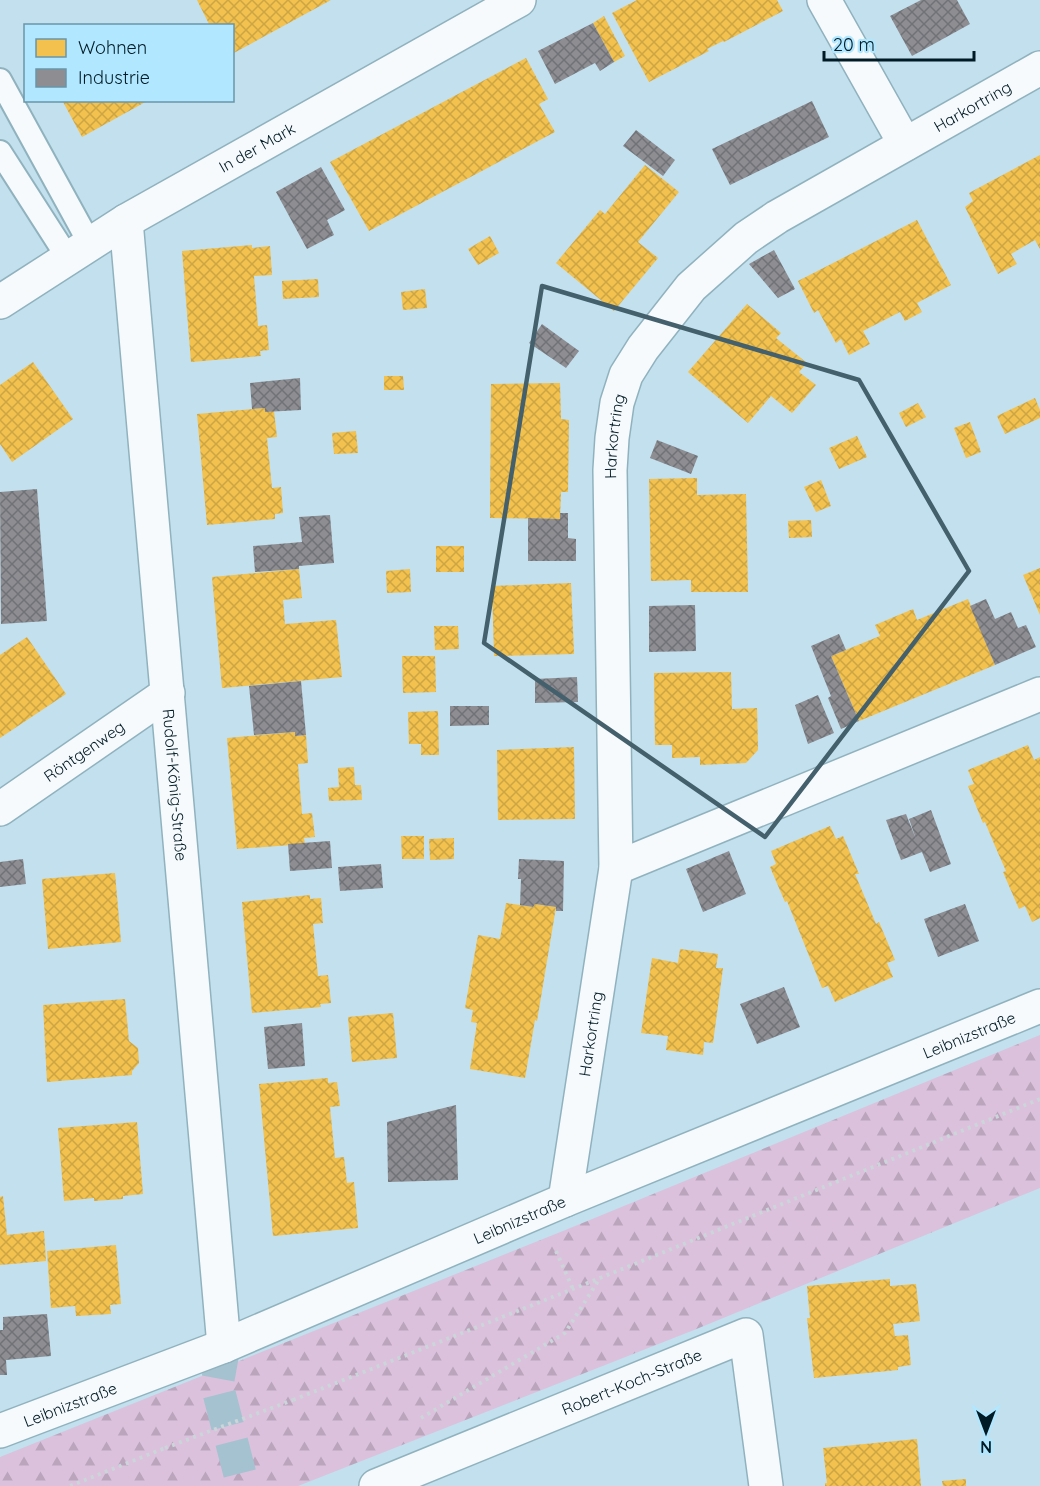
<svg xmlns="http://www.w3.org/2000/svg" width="1040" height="1486" font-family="Quicksand,sans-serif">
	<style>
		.forest { fill: url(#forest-firs) }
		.homes { fill: url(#homes-cross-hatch) }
		.industry { fill: url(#industry-cross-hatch) }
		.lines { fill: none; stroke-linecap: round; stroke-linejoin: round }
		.street-tunnel { stroke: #a5c2d0; stroke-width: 33; stroke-dasharray: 33 16; stroke-linecap: butt }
		.lane-casing { stroke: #90b2bf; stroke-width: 26 }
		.street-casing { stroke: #90b2bf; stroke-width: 36 }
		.path { stroke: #cbd5da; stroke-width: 4; stroke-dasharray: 3 4.5; stroke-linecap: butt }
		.lane { stroke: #f6fafc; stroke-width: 22 }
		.street { stroke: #f6fafc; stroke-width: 33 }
		.path-bridge { stroke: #cbd5da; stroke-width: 4; stroke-dasharray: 3 4.5; stroke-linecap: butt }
		.marked { fill: none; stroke: #44606c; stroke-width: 4.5; stroke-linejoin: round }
		.labels { text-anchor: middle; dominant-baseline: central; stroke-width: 6; stroke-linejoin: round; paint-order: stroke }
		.street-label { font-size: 16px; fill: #001b26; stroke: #b1e7ff }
	</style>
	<defs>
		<pattern id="forest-firs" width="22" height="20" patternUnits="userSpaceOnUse" patternTransform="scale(1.5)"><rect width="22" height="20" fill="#dbc1dc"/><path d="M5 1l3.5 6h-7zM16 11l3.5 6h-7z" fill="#baa5bd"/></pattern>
		<pattern id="homes-cross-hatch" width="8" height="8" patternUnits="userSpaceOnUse" patternTransform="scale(1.5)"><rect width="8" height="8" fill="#f2c14e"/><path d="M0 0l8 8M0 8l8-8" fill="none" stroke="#cea544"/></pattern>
		<pattern id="industry-cross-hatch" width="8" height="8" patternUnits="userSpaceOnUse" patternTransform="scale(1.5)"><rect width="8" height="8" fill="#8d8d92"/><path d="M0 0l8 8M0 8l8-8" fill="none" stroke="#717277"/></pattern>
	</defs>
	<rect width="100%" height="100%" fill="#c2e0ee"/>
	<!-- forest -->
	<path class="forest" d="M1040 1035V1188L694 1330 298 1486H0V1457L563 1231Z"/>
	<!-- homes -->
	<path class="homes" d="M197 0H331L232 54V26H210Z
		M637 0H777L783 11 724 42 723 41 707 49 709 51 649 82 612 13Z
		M604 16 625 56 614 62 593 23Z
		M526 58 548 99 539 104 555 132 369 231 330 162Z
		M62 100H149L82 137Z
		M1040 155V249L1035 240 1011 254 1017 264 998 274 965 207 973 201 969 193Z
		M645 165 679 192 638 242 658 258 614 311 556 263 600 210 605 214Z
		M917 220 951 285 917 303 922 312 905 321 900 312 863 331 870 344 849 355 841 339 836 343 818 310 814 313 798 281Z
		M490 236 499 253 478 265 468 249Z
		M252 245V248L270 246 272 275 254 276 258 326 267 325 269 350 260 351 261 356 191 362 182 251Z
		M318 279 319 297 283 299 282 281Z
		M425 289 427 308 403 310 401 292Z
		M747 304 781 333 776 338 807 363 799 372 816 385 792 413 771 396 748 423 688 372Z
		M33 362 73 419 12 462 0 444V385Z
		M384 376H403L404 390H384Z
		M560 383 561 419 569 420 568 492H561L560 519 490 518 491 384Z
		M1035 398 1040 410V418L1005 434 997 416Z
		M918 403 926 417 906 427 899 413Z
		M265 408V412L274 411 277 437 267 438 272 488 281 487 283 513 275 514V519L207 525 197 414Z
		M970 422 981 452 966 458 954 428Z
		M356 431 358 453 334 454 332 433Z
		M857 436 867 457 839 469 829 448Z
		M697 478V495L746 494 748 592H691V580L651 581 649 479Z
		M821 480 831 506 816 512 804 487Z
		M811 520 812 537 789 538 788 521Z
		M436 546H464V572H436Z
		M1040 568V615L1023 575Z
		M299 569 302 598 283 600 285 624 336 620 342 677 222 688 212 577Z
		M410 569 411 592 387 593 386 571Z
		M571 583 574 654 494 656 492 586Z
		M968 599 995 665 859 721 831 656 880 636 875 625 913 609 917 620Z
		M434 626H458L459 649 435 650Z
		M27 637 66 694 0 738V655Z
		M402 656H435L436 692 403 693Z
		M731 672 732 709 757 708 758 750 746 763 700 765V757L672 758V745H655L654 673Z
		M438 711 439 755H421V744H409L408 712Z
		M295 732V736L306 735 308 763 298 764 302 814 312 813 315 837 304 838 305 844 237 849 227 738Z
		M1028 745 1034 760 1040 757V918L1032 922 1025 906 1019 909 1003 872 1006 871 995 846 985 822 983 823 968 786 974 784 968 770Z
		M574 747 575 819 498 820 497 750Z
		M354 767 355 785H361L362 800 329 801 328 788 339 787 338 768Z
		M830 826 836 839 843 836 859 874H855L876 924 879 922 895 960 887 963 893 977 835 1002 828 986 822 988 787 901 785 902 770 867 776 864 771 851Z
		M401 836H424V859H402Z
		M454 838V859L430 860 429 839Z
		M115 873 121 942 48 949 42 879Z
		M310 895V899L321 898 323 923 313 924 318 976 328 975 331 1003 320 1004 321 1007 252 1013 242 902Z
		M506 903 533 907 535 904 556 907 537 1021 535 1020 525 1078 470 1069 477 1023 471 1022 473 1010 465 1008 478 935 500 939Z
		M680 949 718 954 716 968H723L713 1043 704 1042 703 1055 666 1050 668 1036 641 1033 652 958 678 963Z
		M125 999 129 1041 138 1048 139 1063 132 1071V1075L47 1082 43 1005Z
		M393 1013 397 1058 352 1062 348 1017Z
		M328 1078V1083L337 1082 340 1106 330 1107 335 1158 344 1157 347 1183 354 1182 358 1228 273 1236 259 1084Z
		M137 1122 143 1194 123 1196V1199L94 1201V1198L64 1201 58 1128Z
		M3 1196 7 1235 44 1231 46 1261 0 1265V1197Z
		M116 1245 121 1304 110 1305 111 1314 76 1316 75 1306 51 1308 47 1251Z
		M890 1279V1286L916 1284 920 1321 893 1324 895 1336 908 1335 911 1365 898 1367V1370L814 1378 807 1318H810L807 1286Z
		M917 1439 921 1486H825V1483H827L823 1448Z
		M966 1479V1486H943L942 1481Z"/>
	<!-- industry -->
	<path class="industry" d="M921 0H957L970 24 912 56 890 16Z
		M593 23 614 62 600 71 595 63 555 84 538 51Z
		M812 101 829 137 730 185 712 149Z
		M636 130 675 160 663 176 623 146Z
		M321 167 345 210 327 220 334 235 307 249 276 192Z
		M774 250 795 289 778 298 749 264Z
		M542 324 579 351 566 368 529 343Z
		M300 378 301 410 265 412V408L252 409 250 383Z
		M657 440 698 456 691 474 650 458Z
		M37 489 47 621 1 624 0 492Z
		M560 513H568V538L576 539V561H528V518L560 519Z
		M330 515 334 563 299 566V569L255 572 253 546 302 542 299 517Z
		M986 599 995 619 1011 612 1018 628 1026 625 1036 647 995 665 970 606Z
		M695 605 696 651 649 652V606Z
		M839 634 846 650 831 656 859 721 841 729 828 698 831 696 811 646Z
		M577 677 578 702 535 703V679Z
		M301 681 306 735 295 736V732L254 735 249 686Z
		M818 695 834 733 808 744 795 705Z
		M450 706H489V725L450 726Z
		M931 810 951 864 930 872 922 852 901 860 886 820 906 814 916 839 909 819Z
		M330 841 332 868 290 871 288 844Z
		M729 851 746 894 703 912 686 869Z
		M23 859 26 884 0 887V862Z
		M519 859 564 861 563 911H556V907L535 904 533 907 520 905 521 879H518Z
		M381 864 383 888 340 891 338 867Z
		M965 904 979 941 938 957 924 919Z
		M784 987 800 1027 757 1044 740 1004Z
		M302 1023 305 1066 268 1069 264 1027Z
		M456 1105 458 1180 388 1182 387 1122Z
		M47 1314 51 1356 6 1360 7 1375H0V1330H3V1317Z"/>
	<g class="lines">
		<!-- street-tunnel -->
		<path class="street-tunnel" d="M224 1346 217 1385 243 1486"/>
		<!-- lane casing -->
		<g class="lane-casing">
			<path id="lane" d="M0 80 90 244
				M0 152 68 258"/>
		</g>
		<!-- street casing -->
		<g class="street-casing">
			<g id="street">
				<path d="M824 0 905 144"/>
				<path id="s1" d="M126 221 224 1346"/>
				<path id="s2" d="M0 302 126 221 519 0"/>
				<path id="s3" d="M0 809 168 693"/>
				<path d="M616 868 1040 694"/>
				<path id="s4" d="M565 1200 616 868 610 470 612 438 617 403 626 375 643 348 691 287 746 238 777 217 1040 68"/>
				<path id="s5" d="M0 1431 224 1346 565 1200 1040 1006"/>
				<path id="s6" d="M376 1486 746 1335 766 1486"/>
			</g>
		</g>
		<!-- path -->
		<path class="path" d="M556 1251 573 1289
			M293 1400 573 1289 1040 1099
			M421 1418 565 1333 600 1278
			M70 1486 165 1448"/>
		<!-- lane -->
		<use href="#lane" class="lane"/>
		<!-- street -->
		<use href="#street" class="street"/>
		<!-- path-bridge -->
		<path class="path-bridge" d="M165 1448 293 1400"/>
	</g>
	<!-- marked area -->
	<path class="marked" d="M542 286 859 380 969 571 765 837 484 643Z"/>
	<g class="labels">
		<!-- street labels -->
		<g class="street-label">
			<text stroke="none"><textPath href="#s4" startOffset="1276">Harkortring</textPath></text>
			<text stroke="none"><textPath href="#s2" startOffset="300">In der Mark</textPath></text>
			<text stroke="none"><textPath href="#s4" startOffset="768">Harkortring</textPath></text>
			<text stroke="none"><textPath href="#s3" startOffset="102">Röntgenweg</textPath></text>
			<text stroke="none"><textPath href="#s1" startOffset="566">Rudolf-König-Straße</textPath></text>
			<text stroke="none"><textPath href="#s4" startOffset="168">Harkortring</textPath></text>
			<text stroke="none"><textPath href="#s5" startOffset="1047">Leibnizstraße</textPath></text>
			<text stroke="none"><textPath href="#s5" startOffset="561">Leibnizstraße</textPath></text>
			<text stroke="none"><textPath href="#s6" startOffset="276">Robert-Koch-Straße</textPath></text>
			<text stroke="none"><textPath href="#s5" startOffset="75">Leibnizstraße</textPath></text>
		</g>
	</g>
	<!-- legend -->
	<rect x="24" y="24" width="210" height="78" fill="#b1e7ff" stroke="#6a95a8" stroke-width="1.5"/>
	<rect x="36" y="39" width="30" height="18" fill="#f2c14e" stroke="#6a95a8" stroke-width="1.5"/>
	<text x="78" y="54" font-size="18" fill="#001b26">Wohnen</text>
	<rect x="36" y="69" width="30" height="18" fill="#8d8d92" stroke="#6a95a8" stroke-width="1.5"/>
	<text x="78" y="84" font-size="18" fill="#001b26">Industrie</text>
	<!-- north arrow -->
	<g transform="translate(986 1432) rotate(180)" stroke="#b1e7ff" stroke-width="4.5" paint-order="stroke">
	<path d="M0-4.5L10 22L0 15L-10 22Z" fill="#001b26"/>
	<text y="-9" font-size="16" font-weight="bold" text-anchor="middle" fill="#001b26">N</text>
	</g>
	<!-- scale -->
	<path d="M824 51v9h150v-9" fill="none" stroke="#001b26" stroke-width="3"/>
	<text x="833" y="51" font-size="18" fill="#001b26" stroke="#b1e7ff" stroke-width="4.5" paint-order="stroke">20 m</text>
</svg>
